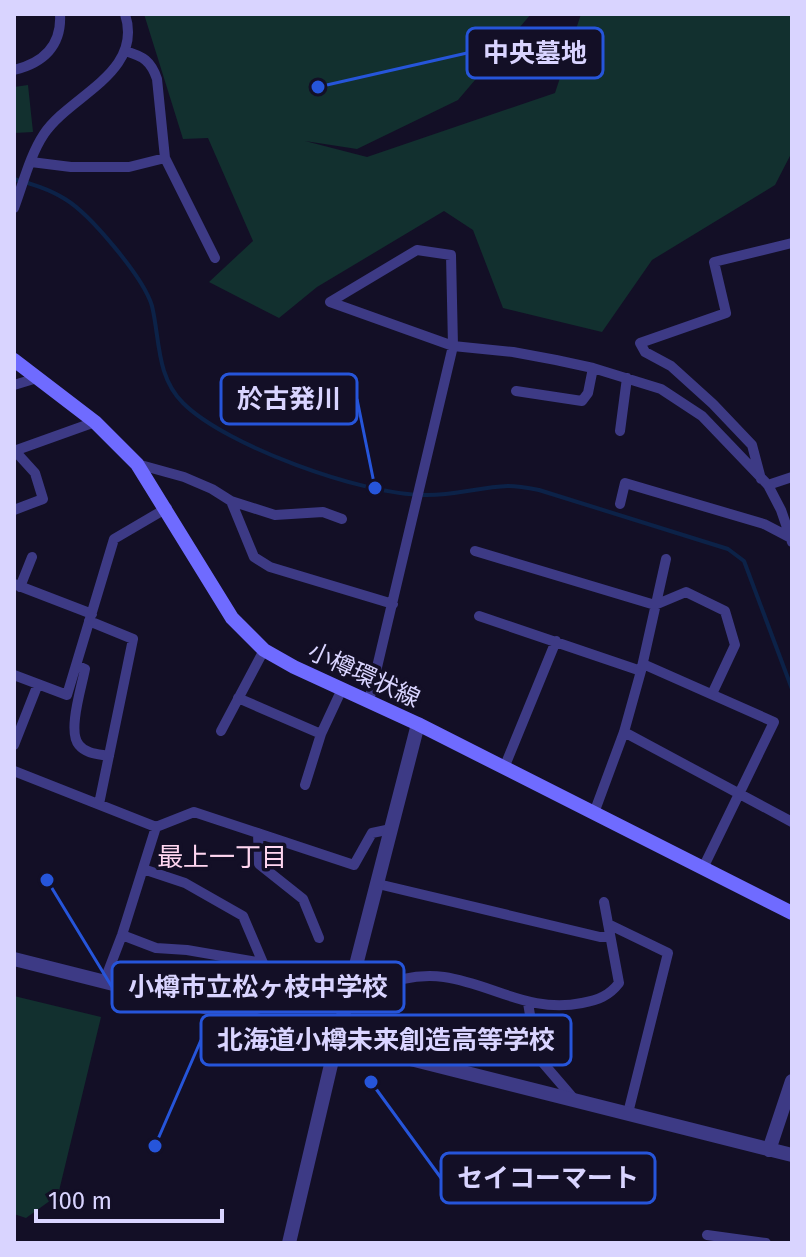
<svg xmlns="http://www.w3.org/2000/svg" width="806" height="1257" font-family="'Fira Sans','Noto Sans JP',sans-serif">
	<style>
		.green { fill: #12302f }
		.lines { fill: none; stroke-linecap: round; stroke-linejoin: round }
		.stream { stroke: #0c2248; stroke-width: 4 }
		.minor { stroke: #3d3a85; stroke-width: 10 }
		.tertiary { stroke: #3d3a85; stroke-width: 14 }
		.secondary { stroke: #6f6bff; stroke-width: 14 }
		.labels { text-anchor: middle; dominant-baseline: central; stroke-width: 7; stroke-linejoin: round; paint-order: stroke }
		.street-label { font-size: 24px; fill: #d9d4ff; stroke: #130f26 }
		.neighbourhood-label { font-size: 26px; fill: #ffd6f0; stroke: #130f26 }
		.leader { fill: none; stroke: #2655da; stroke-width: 3 }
		.callout-dot { fill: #2655da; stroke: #130f26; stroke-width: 3 }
		.callout { fill: #130f26; stroke: #2655da; stroke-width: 3 }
		.callout-label { font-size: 26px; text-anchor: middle; font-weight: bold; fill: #d9d4ff }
	</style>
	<rect width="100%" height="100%" fill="#130f26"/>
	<!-- green -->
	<path class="green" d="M144 14H531L458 100 357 149 305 141 367 157 555 93 581 14H792V152L775 185 652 260 602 332 503 308 473 230 444 211 317 287 279 318 209 282 253 241 208 138 183 139Z
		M28 85 33 132 14 133V87Z
		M14 996 101 1017 58 1195 26 1218 14 1214Z"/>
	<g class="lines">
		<!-- stream -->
		<path class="stream" d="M14 179C32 184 49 189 65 199 90 214 144 278 152 306 160 339 156 376 183 403 226 446 363 495 424 495 452 496 480 487 508 486 518 486 529 488 539 490L728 549 744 561 792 689"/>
		<!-- minor -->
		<path class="minor" d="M125 51C143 56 151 61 157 79L165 158 215 258
			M14 70C43 63 62 46 60 14
			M31 162 71 167H129L165 158
			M14 208C23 184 30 155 44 134 70 95 144 73 125 14
			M14 385 37 378
			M516 391 582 401 588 393 593 368
			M620 431 627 378
			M14 451 95 422
			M137 464 184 477 212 489 231 501 254 557 270 567 393 604
			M761 479 752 445 713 404 671 366 645 352 640 343 726 313 714 262 792 243
			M768 485 792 477
			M231 501 275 515 323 512 342 519
			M620 504 625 483 764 524 791 538
			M14 510 43 499 35 473 15 451
			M475 551 655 605 686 592 725 611 735 645 712 694
			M14 584 92 614
			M20 587 32 557
			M479 616 641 671
			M89 621 133 639 99 804
			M643 664 774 722 703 868
			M76 665 85 669C82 686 67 732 79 745 86 754 99 754 109 756
			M14 675 67 695 114 539 167 508
			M238 698 321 734
			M369 701 453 346 451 255 417 250 330 302 453 346 513 352 556 360 593 368 661 389 702 416 768 485 781 510 792 542
			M221 731 264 650
			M624 732 792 822
			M14 745 38 684
			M504 768 556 641
			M14 771 156 827 194 812 354 865 372 833 391 829
			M305 785 321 734 342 689
			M594 813 624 732 641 671 666 559
			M258 833 259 864 303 899 319 938
			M378 884 600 937H610
			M608 924 668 953 628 1113
			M122 935 156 948 187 950 263 963 243 916 185 883 143 869
			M104 982 122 935 156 827
			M348 997C380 986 409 972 444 977 493 984 530 1014 582 1003 598 1000 609 996 619 983L604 902
			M528 1003 537 1056 574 1099
			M707 1235 766 1243"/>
		<!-- tertiary -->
		<path class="tertiary" d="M14 959 792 1155
			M769 1150 792 1081
			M289 1243 337 1039 418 724"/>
		<!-- secondary -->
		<path class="secondary" d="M14 360 95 422 137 464 232 618 264 650 294 667 418 724 792 913"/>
	</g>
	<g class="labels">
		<!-- street labels -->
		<g class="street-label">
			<text transform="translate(364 675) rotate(25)">小樽環状線</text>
		</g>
		<!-- neighbourhood labels -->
		<g class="neighbourhood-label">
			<text x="222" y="857">最上一丁目</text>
		</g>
	</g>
	<!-- callouts -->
	<path class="leader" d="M318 87L467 53M375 488L357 399M47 880L112 987M155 1146L201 1040M371 1082L441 1178"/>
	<g class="callout-dot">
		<circle cx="318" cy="87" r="8"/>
		<circle cx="375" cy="488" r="8"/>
		<circle cx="47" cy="880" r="8"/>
		<circle cx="155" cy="1146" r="8"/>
		<circle cx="371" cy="1082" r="8"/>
	</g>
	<g class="callout">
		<rect x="467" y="28" width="136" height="50" rx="8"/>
		<rect x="221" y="374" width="136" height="50" rx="8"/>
		<rect x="112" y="962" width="292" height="50" rx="8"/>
		<rect x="201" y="1015" width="370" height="50" rx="8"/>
		<rect x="441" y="1153" width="214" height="50" rx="8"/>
	</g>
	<g class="callout-label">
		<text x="535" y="62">中央墓地</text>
		<text x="289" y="408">於古発川</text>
		<text x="258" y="996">小樽市立松ヶ枝中学校</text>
		<text x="386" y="1049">北海道小樽未来創造高等学校</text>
		<text x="548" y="1187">セイコーマート</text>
	</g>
	<!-- border -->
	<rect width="806" height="1257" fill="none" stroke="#d9d4ff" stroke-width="32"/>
	<!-- scale -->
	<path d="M36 1209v12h186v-12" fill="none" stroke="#d9d4ff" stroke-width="4"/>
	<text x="48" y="1209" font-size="24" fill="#d9d4ff" stroke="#130f26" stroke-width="6" paint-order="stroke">100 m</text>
</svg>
